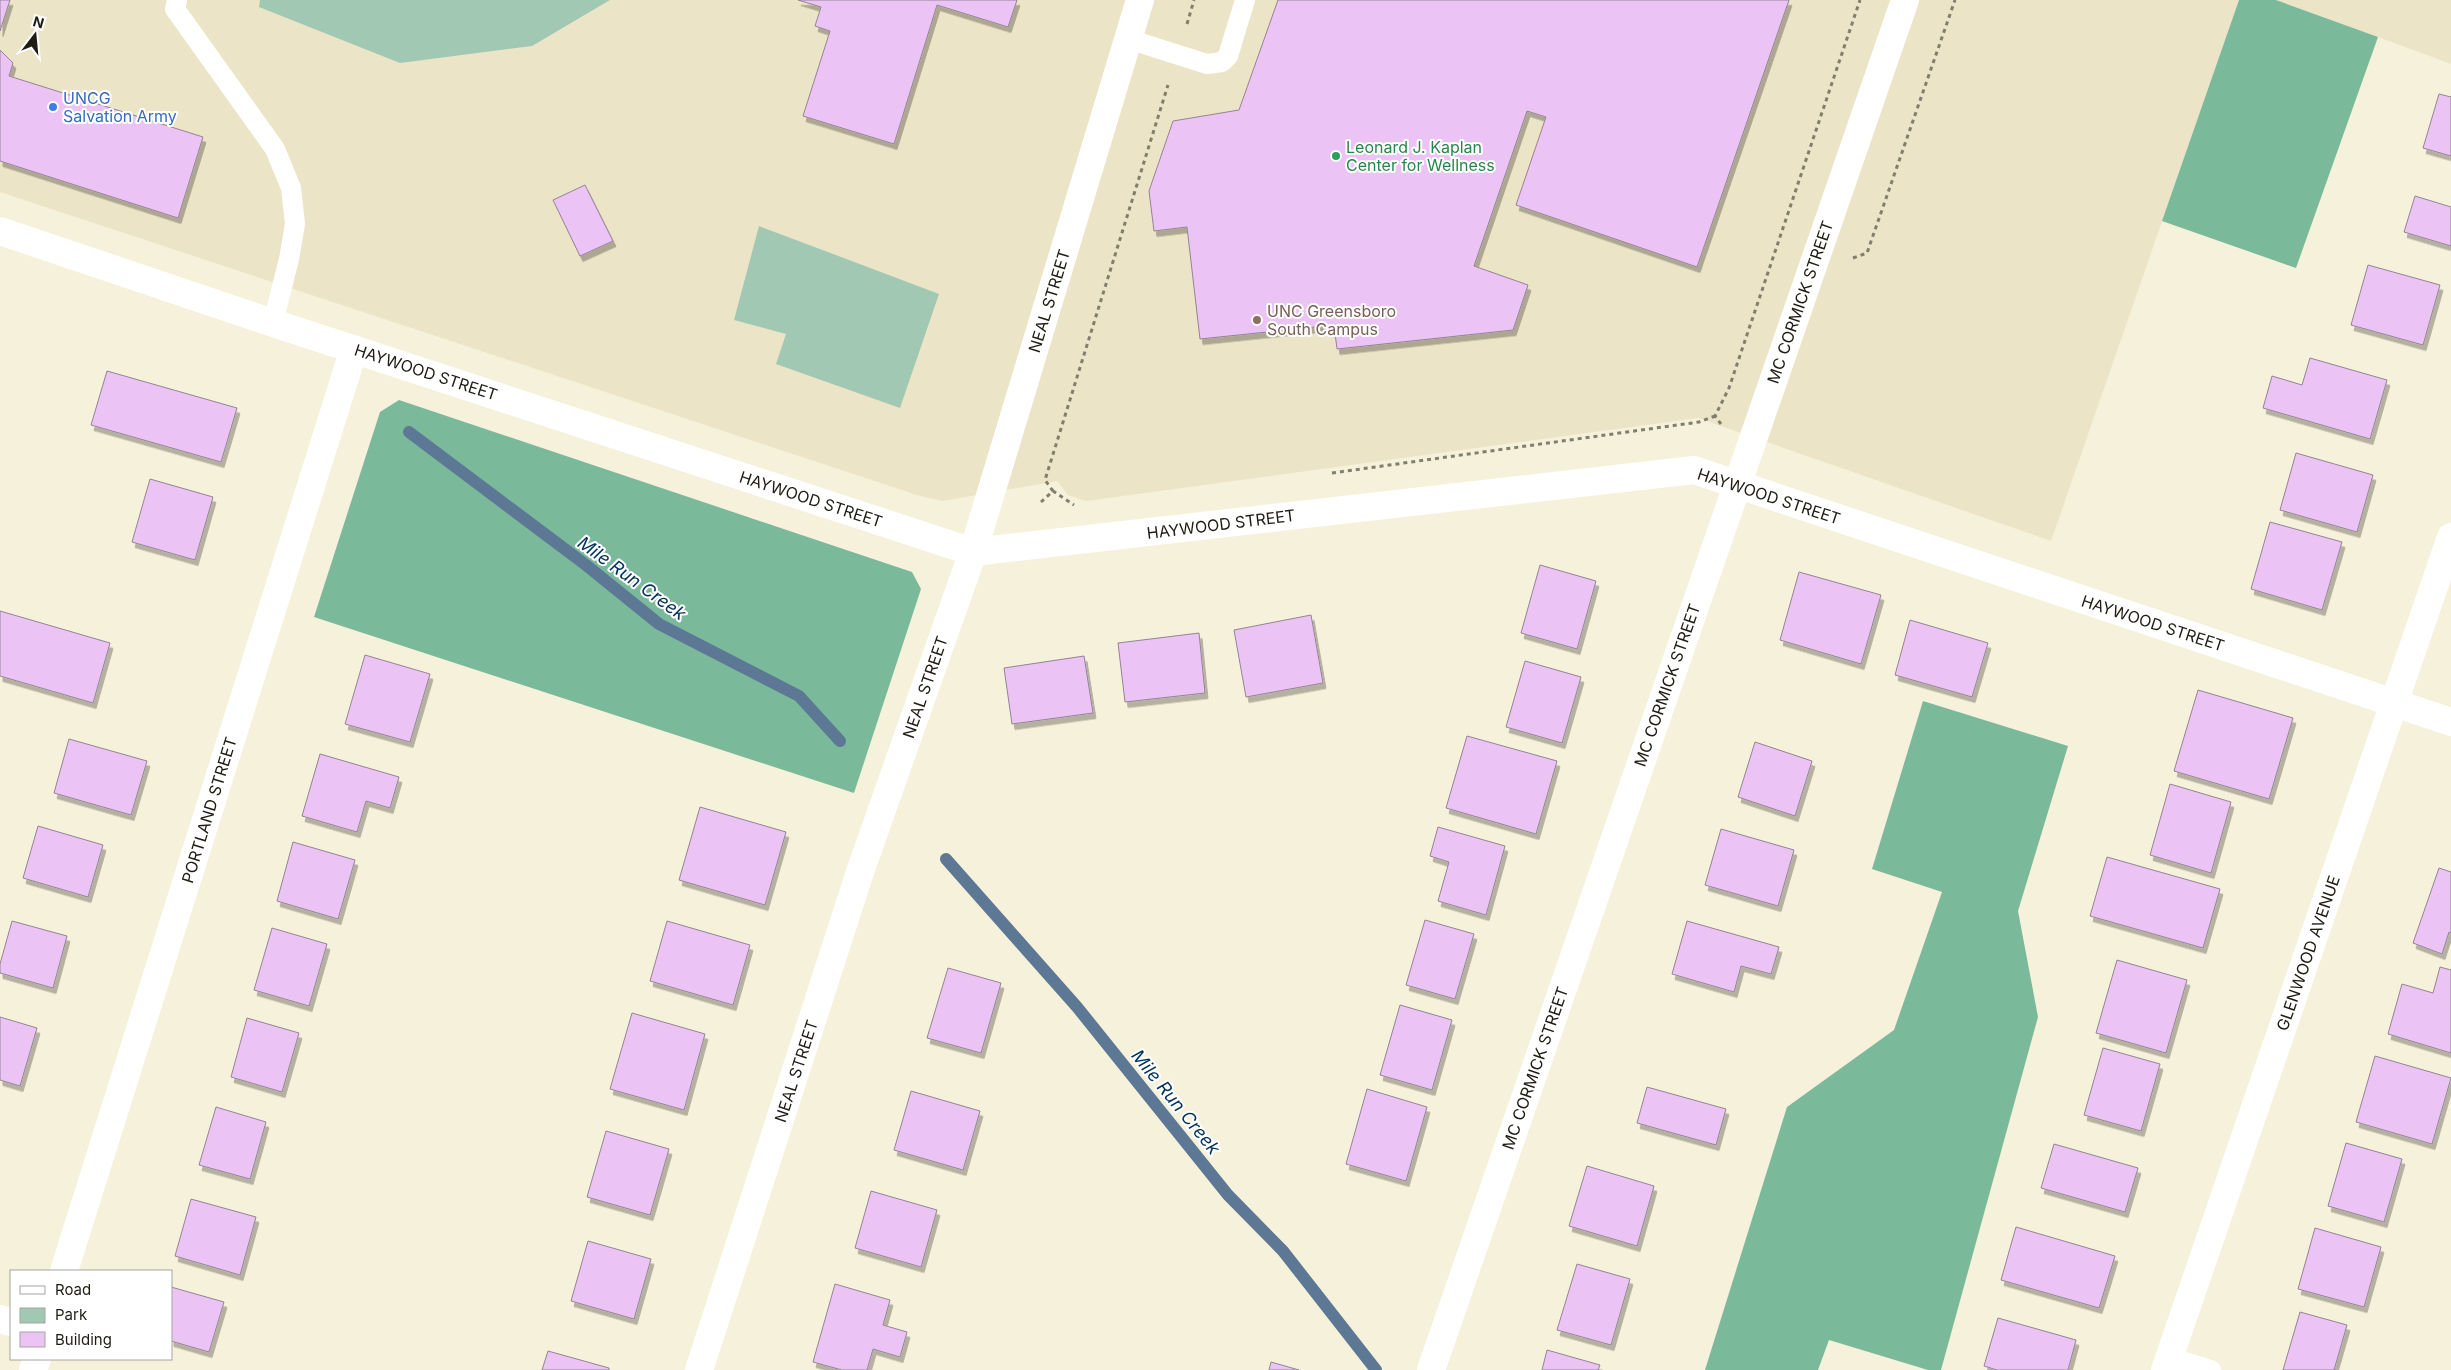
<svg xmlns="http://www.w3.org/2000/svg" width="2451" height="1370" font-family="Inter,sans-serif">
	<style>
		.built { fill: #ece4c6 }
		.green { fill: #a1c8b3 }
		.forest { fill: #7bb99b }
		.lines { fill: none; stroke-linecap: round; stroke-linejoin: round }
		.stream { stroke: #5c7894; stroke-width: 12 }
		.building { fill: #ebc4f5; stroke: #928495; filter: url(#shadow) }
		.path { stroke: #817e6f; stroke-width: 3; stroke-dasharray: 4 4; stroke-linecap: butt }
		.lane { stroke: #fff; stroke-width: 20 }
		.street { stroke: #fff; stroke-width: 28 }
		.shop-dot { fill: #3f7fe0; stroke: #fff; stroke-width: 2 }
		.leisure-dot { fill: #2e9e5b; stroke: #fff; stroke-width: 2 }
		.education-dot { fill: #8d6e63; stroke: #fff; stroke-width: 2 }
		.labels { text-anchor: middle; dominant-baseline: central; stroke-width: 4; stroke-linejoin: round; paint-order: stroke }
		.shop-label { font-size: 16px; fill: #366cbe; stroke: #fff; text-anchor: start }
		.leisure-label { font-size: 16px; fill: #27864d; stroke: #fff; text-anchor: start }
		.street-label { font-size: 16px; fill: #1e1c13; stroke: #fff }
		.education-label { font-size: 16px; fill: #785e54; stroke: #fff; text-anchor: start }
		.water-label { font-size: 18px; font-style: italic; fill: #01325b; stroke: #fff }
	</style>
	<defs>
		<filter id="shadow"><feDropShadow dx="3" dy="5.5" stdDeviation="0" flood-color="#0004"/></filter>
	</defs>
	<rect width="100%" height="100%" fill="#f6f1da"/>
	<!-- built -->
	<path class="built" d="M0 0H2239L2051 541 1698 418 1086 501 1068 495 1057 481 943 501 920 496 0 192Z
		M2276 0H2451V64L2378 37Z"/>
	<!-- green -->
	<path class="green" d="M260 0H610L532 46 400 63 259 7Z
		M759 226 939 294 900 408 776 364 786 334 734 320Z"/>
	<!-- forest -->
	<path class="forest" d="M2239 0H2276L2378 37 2296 268 2162 221Z
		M399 400 912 572 921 589 854 793 314 617 380 412Z
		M1923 701 2068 746 2018 911 2038 1017 1941 1370H1928L1829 1340 1818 1370H1705L1787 1107 1894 1030 1942 892 1872 869Z"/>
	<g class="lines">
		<!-- stream -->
		<path class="stream" d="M409 432 586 565 659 624 799 696 840 741
			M946 859 1077 1007 1228 1195 1283 1251 1376 1370"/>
	</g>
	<!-- building -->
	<path class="building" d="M0 0H10L0 31Z
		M798 0H1017L1008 27 937 5 894 144 803 116 830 31 815 26 821 7Z
		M1278 0H1789L1697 267 1516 205 1546 117 1527 111 1474 266 1528 285 1513 330 1337 349 1334 325 1200 339 1187 227 1154 231 1149 191 1173 121 1239 110Z
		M0 50 13 63 9 76 203 137 178 218 0 161Z
		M2439 94 2451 97V156L2423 148Z
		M585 185 613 241 580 256 553 200Z
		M2415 196 2451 207V246L2404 232Z
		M2368 265 2440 285 2423 345 2351 325Z
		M2310 358 2387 380 2370 439 2263 408 2272 376 2302 385Z
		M107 371 237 408 221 462 91 425Z
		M2296 453 2373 475 2357 532 2280 510Z
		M150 479 213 497 195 560 132 542Z
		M2270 522 2342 542 2322 610 2251 589Z
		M1540 565 1596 581 1577 649 1521 633Z
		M1799 572 1881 595 1861 664 1780 640Z
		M0 611 110 643 93 703 0 676Z
		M1311 615 1323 683 1246 697 1234 630Z
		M1910 620 1988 643 1972 697 1895 675Z
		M1199 633 1205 693 1125 702 1118 643Z
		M365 655 430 674 410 742 345 724Z
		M1084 656 1093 713 1012 724 1004 668Z
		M1525 661 1581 677 1562 743 1506 727Z
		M2198 690 2293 718 2269 799 2174 771Z
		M1467 736 1557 761 1536 834 1446 808Z
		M69 739 147 761 131 815 54 793Z
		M1755 742 1812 761 1795 816 1738 797Z
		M320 754 399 777 390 808 366 801 357 832 302 816Z
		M2170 784 2231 802 2211 873 2150 855Z
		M700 807 786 832 765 905 679 880Z
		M38 826 103 845 88 897 23 878Z
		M1438 827 1505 846 1486 915 1438 901 1449 862 1430 856Z
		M1721 829 1794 850 1778 906 1705 885Z
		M293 842 355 860 338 919 277 901Z
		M2107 857 2220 889 2203 948 2090 916Z
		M2439 868 2451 872V933L2449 932 2442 954 2413 943Z
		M1425 920 1474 934 1455 999 1406 985Z
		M12 921 67 936 53 988 0 973V964Z
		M667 921 750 945 733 1005 650 981Z
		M1687 921 1779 947 1771 974 1741 966 1734 992 1672 974Z
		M272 928 327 944 309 1006 254 990Z
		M2117 960 2187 980 2166 1053 2096 1033Z
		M2440 967 2451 970V1053L2388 1034 2402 984 2433 993Z
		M948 968 1001 983 981 1053 927 1038Z
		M1400 1005 1452 1020 1432 1090 1380 1075Z
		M632 1013 705 1034 684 1110 610 1089Z
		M0 1017 37 1028 20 1086 0 1080Z
		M247 1018 299 1033 282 1092 231 1077Z
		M2103 1048 2160 1064 2141 1131 2084 1115Z
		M2375 1056 2451 1078 2432 1144 2356 1122Z
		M1647 1087 1726 1109 1716 1145 1637 1123Z
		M1367 1089 1427 1107 1406 1181 1346 1164Z
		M911 1091 980 1111 963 1170 894 1150Z
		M216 1107 266 1122 250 1179 199 1165Z
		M606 1131 669 1149 650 1215 587 1197Z
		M2346 1143 2402 1159 2384 1222 2328 1206Z
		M2054 1144 2138 1168 2125 1212 2041 1188Z
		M1587 1166 1654 1186 1637 1246 1569 1226Z
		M871 1191 937 1210 921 1267 855 1248Z
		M191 1199 256 1217 240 1275 175 1256Z
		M2016 1227 2115 1256 2099 1308 2001 1280Z
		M2315 1228 2381 1247 2364 1307 2298 1289Z
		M588 1241 651 1259 634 1319 571 1301Z
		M1577 1264 1630 1279 1611 1345 1557 1330Z
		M835 1284 890 1300 883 1325 907 1332 900 1357 873 1349 867 1370H842L813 1362Z
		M171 1287 224 1302 209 1352 171 1341Z
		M2300 1312 2347 1325 2334 1370H2283Z
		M1998 1318 2076 1340 2068 1370H1997L1984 1366Z
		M1547 1350 1600 1365 1598 1370H1542Z
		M548 1351 609 1368V1370H542Z
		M1271 1362 1299 1370H1269Z"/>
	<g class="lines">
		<!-- path -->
		<path class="path" d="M1187 24 1194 0
			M1853 258 1867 253 1955 0
			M1721 424 1715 416 1729 388 1860 0
			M1332 473 1699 422 1715 416
			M1053 491 1045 480 1168 85
			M1041 502 1053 491 1074 505"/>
		<!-- lane -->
		<path class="lane" d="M177 0 175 9 275 149 291 188 295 224 289 259 273 323
			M1128 39 1207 64 1222 62 1228 56 1245 0
			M2169 1357 2211 1370"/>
		<!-- street -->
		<path class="street" d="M0 231 273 323 973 552 1694 470 2451 722
			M64 1271 354 349
			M0 1319 11 1322
			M33 1370 37 1359
			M699 1370 861 869 973 552 1140 0
			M1431 1370 1905 0
			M2165 1370 2451 537"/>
	</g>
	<!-- markers -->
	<circle class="shop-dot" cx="53" cy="107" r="5"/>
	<circle class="leisure-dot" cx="1336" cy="156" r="5"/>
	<circle class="education-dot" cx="1257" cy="320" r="5"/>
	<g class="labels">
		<!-- shop labels -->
		<g class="shop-label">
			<text x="63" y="98">UNCG<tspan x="63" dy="18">Salvation Army</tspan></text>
		</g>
		<!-- leisure labels -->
		<g class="leisure-label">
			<text x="1346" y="147">Leonard J. Kaplan<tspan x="1346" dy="18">Center for Wellness</tspan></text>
		</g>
		<!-- street labels -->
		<g class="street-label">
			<text transform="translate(1049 301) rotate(-73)">NEAL STREET</text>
			<text transform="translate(1800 302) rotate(-71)">MC CORMICK STREET</text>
			<text transform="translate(426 372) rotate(18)">HAYWOOD STREET</text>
			<text transform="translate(1769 496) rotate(18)">HAYWOOD STREET</text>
			<text transform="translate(811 499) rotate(18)">HAYWOOD STREET</text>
			<text transform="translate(1221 524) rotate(-7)">HAYWOOD STREET</text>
			<text transform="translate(2153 623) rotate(18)">HAYWOOD STREET</text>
			<text transform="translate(1667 685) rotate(-71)">MC CORMICK STREET</text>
			<text transform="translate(925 687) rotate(-71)">NEAL STREET</text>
			<text transform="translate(209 810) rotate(-73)">PORTLAND STREET</text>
			<text transform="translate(2308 953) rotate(-71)">GLENWOOD AVENUE</text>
			<text transform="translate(1535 1068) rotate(-71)">MC CORMICK STREET</text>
			<text transform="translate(796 1071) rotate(-72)">NEAL STREET</text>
		</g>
		<!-- education labels -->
		<g class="education-label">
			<text x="1267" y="311">UNC Greensboro<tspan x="1267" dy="18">South Campus</tspan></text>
		</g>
		<!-- water labels -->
		<g class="water-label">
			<text transform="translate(632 578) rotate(36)">Mile Run Creek</text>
			<text transform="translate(1176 1102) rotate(51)">Mile Run Creek</text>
		</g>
	</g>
	<!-- legend -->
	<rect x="10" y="1270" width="162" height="90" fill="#ffffff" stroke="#a5a4a1"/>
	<rect x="20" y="1286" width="25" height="8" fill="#ffffff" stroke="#a5a4a1"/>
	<text x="55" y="1295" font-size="15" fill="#1e1c13">Road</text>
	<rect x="20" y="1308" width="25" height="15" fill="#a1c8b3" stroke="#a5a4a1"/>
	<text x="55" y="1320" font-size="15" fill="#1e1c13">Park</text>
	<rect x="20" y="1332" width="25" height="15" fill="#ebc4f5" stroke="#a5a4a1"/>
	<text x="55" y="1345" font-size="15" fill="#1e1c13">Building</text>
	<!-- north arrow -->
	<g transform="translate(35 35) rotate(16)" stroke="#ffffff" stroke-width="4" paint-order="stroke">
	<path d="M0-4L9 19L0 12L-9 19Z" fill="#1e1c13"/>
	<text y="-8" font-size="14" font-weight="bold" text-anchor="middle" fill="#1e1c13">N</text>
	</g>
</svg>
